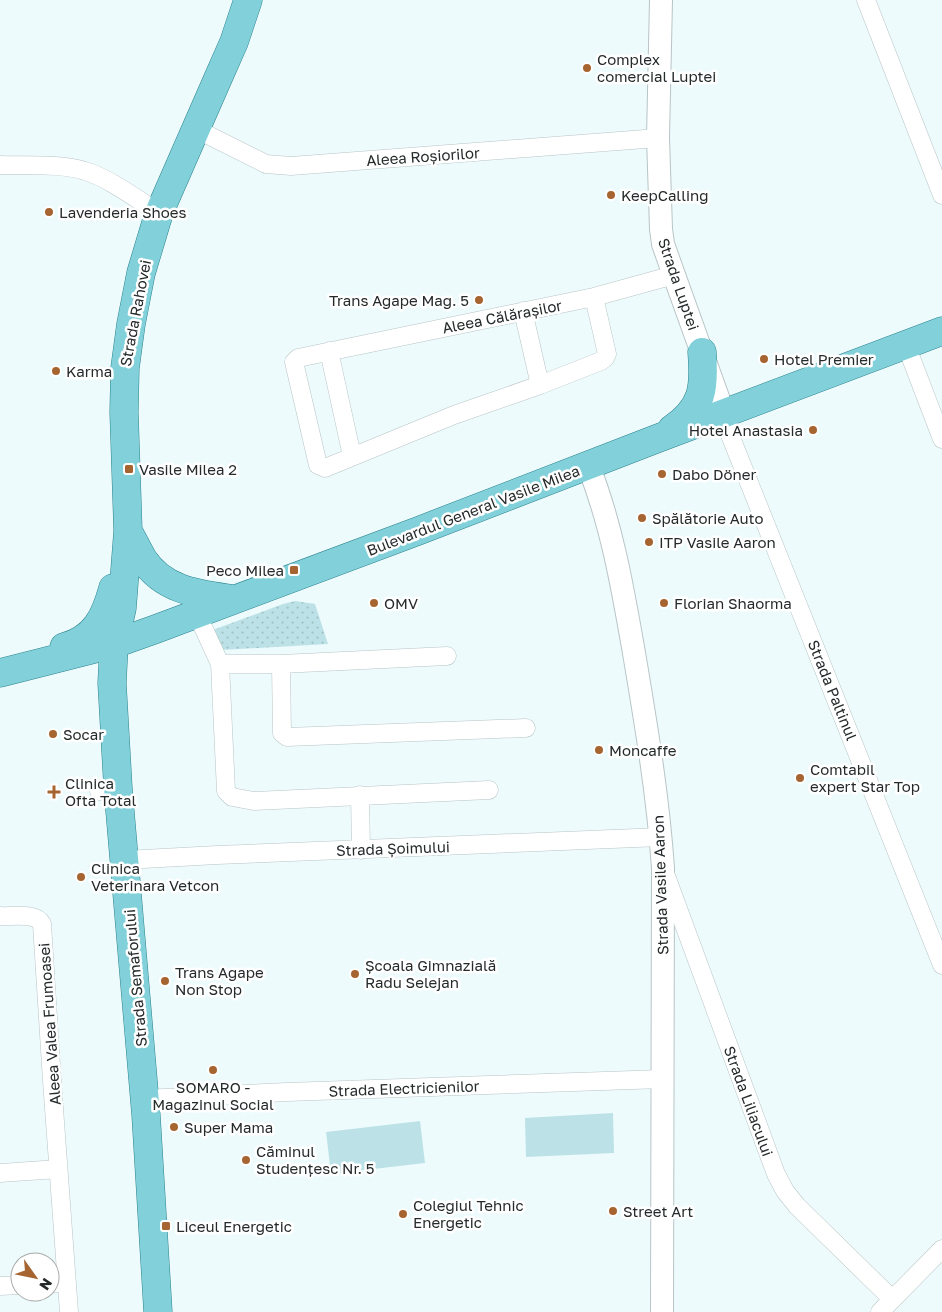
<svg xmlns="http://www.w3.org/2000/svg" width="942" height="1312" font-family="'Golos Text',sans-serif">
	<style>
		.park { fill: url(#park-dots) }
		.pitch { fill: #bce2e7 }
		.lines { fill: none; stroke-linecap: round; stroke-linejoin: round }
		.minor-casing { stroke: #b8c4c6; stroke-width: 19 }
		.tertiary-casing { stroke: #b8c4c6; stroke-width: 24 }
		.primary-casing { stroke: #2b838d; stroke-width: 29 }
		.minor { stroke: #fff; stroke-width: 18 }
		.tertiary { stroke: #fff; stroke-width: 22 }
		.primary { stroke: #82d1da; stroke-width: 28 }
		.poi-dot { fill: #a66430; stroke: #fff; stroke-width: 2 }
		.labels { text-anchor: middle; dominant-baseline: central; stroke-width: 5; stroke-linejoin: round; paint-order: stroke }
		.poi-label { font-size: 15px; fill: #252a2b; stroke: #fff; text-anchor: start }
		.street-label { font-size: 15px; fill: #252a2b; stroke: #fff }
	</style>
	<defs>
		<pattern id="park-dots" width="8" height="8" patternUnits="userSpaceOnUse" patternTransform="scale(1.25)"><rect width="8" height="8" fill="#bce2e7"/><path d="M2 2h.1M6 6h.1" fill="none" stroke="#a1c2c6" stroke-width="1.8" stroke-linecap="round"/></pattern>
	</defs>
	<rect width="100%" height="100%" fill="#eefbfd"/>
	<!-- park -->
	<path class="park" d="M295 601 315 604 328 644 221 650 210 631 283 604Z"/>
	<!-- pitch -->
	<path class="pitch" d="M613 1113 614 1153 526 1157 525 1118Z
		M420 1121 425 1163 331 1174 326 1132Z"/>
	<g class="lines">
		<!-- minor casing -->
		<g class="minor-casing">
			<path id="minor" d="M866 0 942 195
				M196 129 266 164 291 166 658 138
				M0 165C27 166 60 163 85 171 109 178 138 200 159 213
				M594 297 607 354 605 358 601 361 540 385 454 415 325 468 318 465 294 362 298 358 594 297 674 275
				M523 311 540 385
				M906 345 942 439
				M329 351 352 456
				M724 414 728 430 942 965
				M197 614 220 664 226 791 232 797 254 801 489 790
				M220 664H281L447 656
				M281 664 282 733 287 737 526 728
				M99 791 118 788
				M360 795 361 850
				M125 860 217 855 661 837
				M666 876 776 1174 785 1191 797 1206 892 1299
				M0 916C12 917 36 912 42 924L52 1081 69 1312
				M144 1099 287 1092 663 1079
				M0 1173 58 1169
				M50 1283 67 1282
				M0 1286 20 1285
				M880 1312 942 1249"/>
		</g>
		<!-- tertiary casing -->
		<g class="tertiary-casing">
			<path id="tertiary" d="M661 0 658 138 661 229 663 244 674 275 724 414
				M588 465C612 525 623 590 634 653 646 724 658 796 663 868L662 1312"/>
		</g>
		<!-- primary casing -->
		<g class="primary-casing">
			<path id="primary" d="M672 429C703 408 705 388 702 352
				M128 531C133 540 138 550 143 559 164 591 199 594 233 599
				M64 647C95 639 105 617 113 588
				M0 673 114 644 156 629 418 531 656 439 942 331
				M158 1312 146 1115 118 788 112 683 114 644 122 608 128 531 124 412 125 368 131 324 141 273 159 213 219 76 234 42 248 0"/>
		</g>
		<!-- minor -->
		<use href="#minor" class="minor"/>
		<!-- tertiary -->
		<use href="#tertiary" class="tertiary"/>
		<!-- primary -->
		<use href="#primary" class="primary"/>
	</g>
	<!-- markers -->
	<g class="poi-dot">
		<circle cx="587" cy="68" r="5"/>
		<circle cx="611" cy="195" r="5"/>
		<circle cx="49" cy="212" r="5"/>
		<circle cx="479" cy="300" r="5"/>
		<circle cx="764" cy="359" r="5"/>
		<circle cx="56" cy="371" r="5"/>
		<circle cx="813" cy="430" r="5"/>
		<rect x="124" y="464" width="10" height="10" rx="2.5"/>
		<circle cx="662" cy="474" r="5"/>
		<circle cx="642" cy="518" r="5"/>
		<circle cx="649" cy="542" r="5"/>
		<rect x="289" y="565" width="10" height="10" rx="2.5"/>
		<circle cx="374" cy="603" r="5"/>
		<circle cx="664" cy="603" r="5"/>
		<circle cx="53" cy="734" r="5"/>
		<circle cx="599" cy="750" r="5"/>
		<circle cx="800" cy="778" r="5"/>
		<path d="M51.5 784.5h5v5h5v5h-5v5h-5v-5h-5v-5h5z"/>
		<circle cx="81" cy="877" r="5"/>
		<circle cx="355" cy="974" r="5"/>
		<circle cx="165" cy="981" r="5"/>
		<circle cx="213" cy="1070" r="5"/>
		<circle cx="174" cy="1127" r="5"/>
		<circle cx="246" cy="1160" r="5"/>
		<circle cx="613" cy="1211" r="5"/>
		<circle cx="403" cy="1214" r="5"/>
		<rect x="161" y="1221" width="10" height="10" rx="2.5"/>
	</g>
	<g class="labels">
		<!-- poi labels -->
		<g class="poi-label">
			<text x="597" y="59">Complex<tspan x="597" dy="17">comercial Luptei</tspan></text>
			<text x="621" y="195">KeepCalling</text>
			<text x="59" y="212">Lavenderia Shoes</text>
			<text x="469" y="300" text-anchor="end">Trans Agape Mag. 5</text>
			<text x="774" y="359">Hotel Premier</text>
			<text x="66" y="371">Karma</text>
			<text x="803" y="430" text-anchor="end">Hotel Anastasia</text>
			<text x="139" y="469">Vasile Milea 2</text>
			<text x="672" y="474">Dabo Döner</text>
			<text x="652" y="518">Spălătorie Auto</text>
			<text x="659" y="542">ITP Vasile Aaron</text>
			<text x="284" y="570" text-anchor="end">Peco Milea</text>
			<text x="384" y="603">OMV</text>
			<text x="674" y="603">Florian Shaorma</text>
			<text x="63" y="734">Socar</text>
			<text x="609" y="750">Moncaffe</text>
			<text x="810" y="769">Comtabil<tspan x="810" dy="17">expert Star Top</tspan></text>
			<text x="65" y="783">Clinica<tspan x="65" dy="17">Ofta Total</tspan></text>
			<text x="91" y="868">Clinica<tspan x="91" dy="17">Veterinara Vetcon</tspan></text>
			<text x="365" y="965">Școala Gimnazială<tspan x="365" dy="17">Radu Selejan</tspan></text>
			<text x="175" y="972">Trans Agape<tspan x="175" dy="17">Non Stop</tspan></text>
			<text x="213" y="1087" text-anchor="middle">SOMARO -<tspan x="213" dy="17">Magazinul Social</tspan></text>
			<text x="184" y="1127">Super Mama</text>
			<text x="256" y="1151">Căminul<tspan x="256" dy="17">Studențesc Nr. 5</tspan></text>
			<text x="413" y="1205">Colegiul Tehnic<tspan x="413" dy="17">Energetic</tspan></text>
			<text x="623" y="1211">Street Art</text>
			<text x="176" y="1226">Liceul Energetic</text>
		</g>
		<!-- street labels -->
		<g class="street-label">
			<text transform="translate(423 156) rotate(-4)">Aleea Roșiorilor</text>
			<text transform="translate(679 284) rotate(71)">Strada Luptei</text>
			<text transform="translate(135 313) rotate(-79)">Strada Rahovei</text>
			<text transform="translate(502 316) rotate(-11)">Aleea Călărașilor</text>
			<text transform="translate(473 510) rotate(-21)">Bulevardul General Vasile Milea</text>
			<text transform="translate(833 690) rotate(68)">Strada Paltinul</text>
			<text transform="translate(393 848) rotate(-2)">Strada Șoimului</text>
			<text transform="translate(660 885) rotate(-92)">Strada Vasile Aaron</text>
			<text transform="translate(135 978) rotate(-95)">Strada Semaforului</text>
			<text transform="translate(49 1024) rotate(-94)">Aleea Valea Frumoasei</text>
			<text transform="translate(404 1088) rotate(-2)">Strada Electricienilor</text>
			<text transform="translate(749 1101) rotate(70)">Strada Liliacului</text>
		</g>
	</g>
	<!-- north arrow -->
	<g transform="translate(35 1277) rotate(123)"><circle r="24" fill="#ffffff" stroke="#a8aaaa"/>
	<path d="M0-4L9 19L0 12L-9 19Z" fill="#a66430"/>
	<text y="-8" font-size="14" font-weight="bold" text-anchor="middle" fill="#252a2b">N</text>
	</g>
</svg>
